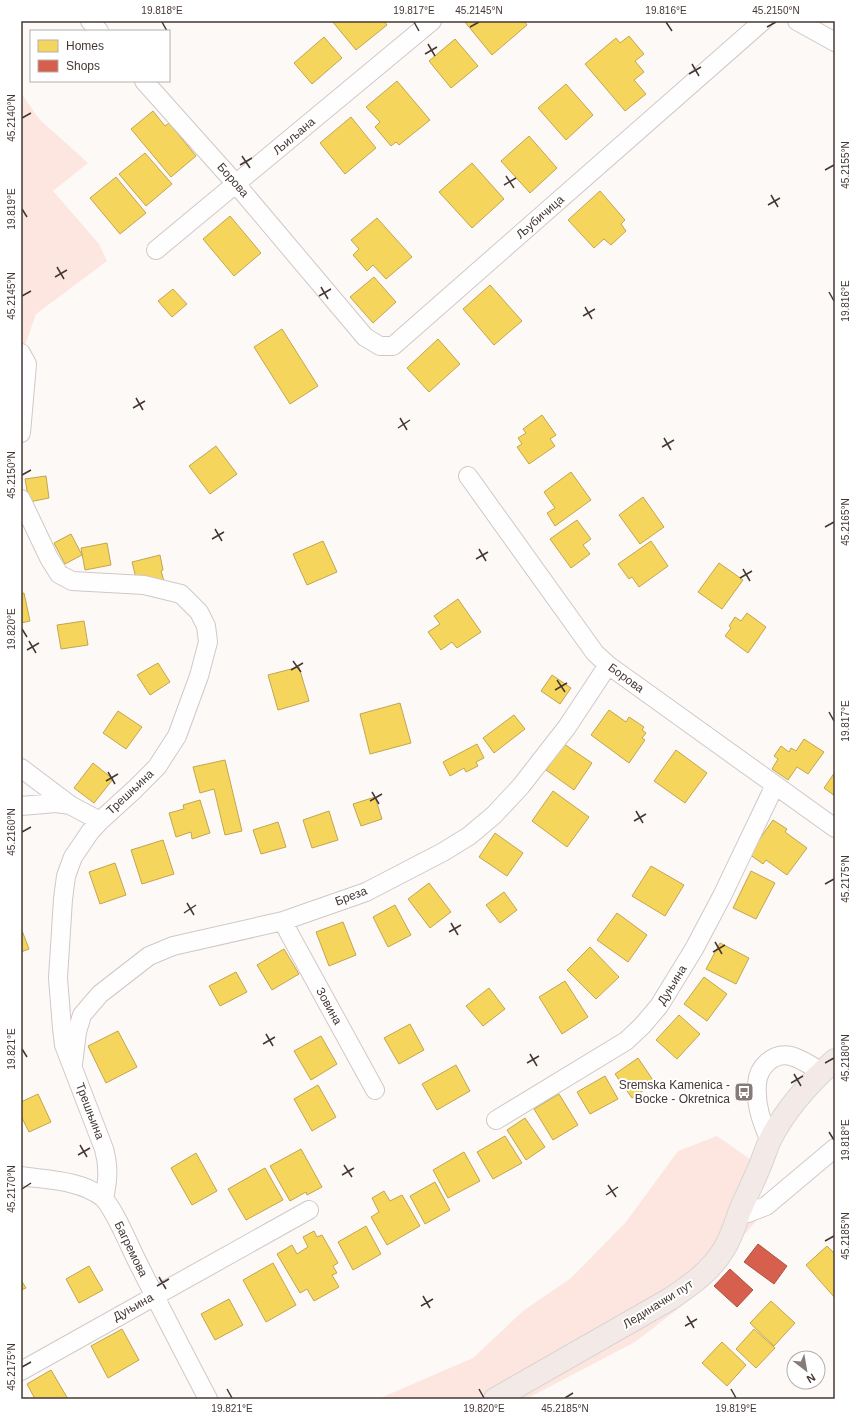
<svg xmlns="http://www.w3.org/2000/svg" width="856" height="1420" font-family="Helvetica,sans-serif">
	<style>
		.green { fill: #fce6df }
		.homes { fill: #f6d55c; stroke: #c1a650 }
		.shops { fill: #d6604d; stroke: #aa5445 }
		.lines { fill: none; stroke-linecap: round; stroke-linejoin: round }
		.minor-casing { stroke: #d0c8c6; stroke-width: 20 }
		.major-casing { stroke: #d9d5d3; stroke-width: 24 }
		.minor { stroke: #fffefe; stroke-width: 18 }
		.major { stroke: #f3e9e6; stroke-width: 22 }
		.ticks { fill: none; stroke: #443733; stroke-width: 1.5 }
		.labels { text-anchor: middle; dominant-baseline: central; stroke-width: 4; stroke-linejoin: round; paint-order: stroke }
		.street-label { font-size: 12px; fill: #443733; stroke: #fff }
		.poi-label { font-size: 12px; fill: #443733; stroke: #fff; text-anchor: end }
		.neatline { fill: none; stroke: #443733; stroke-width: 1.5 }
		.ticks-label { font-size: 10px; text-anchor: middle; fill: #443733 }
	</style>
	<rect width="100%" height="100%" fill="#fdf9f7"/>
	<!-- green -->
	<path class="green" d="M21 93 39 119 88 163 53 191 99 244 107 261 36 314 21 357Z
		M717 1136 750 1159 736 1209 757 1220 683 1305 635 1342 526 1399H378L473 1358 523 1311 571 1278 626 1222 678 1151Z"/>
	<!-- homes -->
	<path class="homes" d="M332 21H384L387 25 356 50Z
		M464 21H524L527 25 492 55Z
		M629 36 644 54 635 61 644 72 634 80 646 94 625 111 585 64 616 38 620 43Z
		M324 37 342 58 312 84 294 63Z
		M455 39 478 66 451 88 429 61Z
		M397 81 430 120 399 145 396 142 391 146 375 127 380 122 366 107Z
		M566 84 593 115 566 140 538 108Z
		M153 111 165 126 169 123 196 156 171 177 131 129Z
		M351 117 376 148 345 174 320 143Z
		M529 136 557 168 530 193 501 161Z
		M145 153 172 184 146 206 119 174Z
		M472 163 504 199 472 228 439 192Z
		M116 177 146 213 120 234 90 198Z
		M600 191 625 220 621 224 626 231 611 245 604 239 594 248 568 220Z
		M230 216 261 253 234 276 203 239Z
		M377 218 412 257 386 279 373 265 367 271 353 255 359 249 351 240Z
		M374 277 396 302 373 323 350 297Z
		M490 285 522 321 494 345 463 309Z
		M173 289 187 304 172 317 158 301Z
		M282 329 318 386 290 404 254 347Z
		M438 339 460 364 429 392 407 368Z
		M542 415 556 435 550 439 555 446 529 464 517 447 522 444 518 438 526 433 523 429Z
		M216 446 237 474 210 494 189 466Z
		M571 472 591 500 555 526 547 513 555 508 544 492Z
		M46 476 49 498 29 502 25 479Z
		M643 497 664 527 640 544 619 515Z
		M577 520 591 539 583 545 590 554 571 568 550 539Z
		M71 534 82 555 65 564 54 543Z
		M323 541 337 572 307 585 293 554Z
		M651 541 668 566 639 587 632 577 629 579 618 564Z
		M107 543 111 565 85 570 81 548Z
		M160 555 163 570 161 571 164 581 136 578 132 562Z
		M719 563 743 580 722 609 698 592Z
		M24 593 30 621 21 623V594Z
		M458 599 481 632 457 648 452 642 441 650 428 632 440 624 434 616Z
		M747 613 766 627 748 653 725 636 731 628 729 626 735 617 741 621Z
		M84 621 88 645 61 649 57 625Z
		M158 663 170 682 150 695 137 675Z
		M299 667 309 701 278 710 268 675Z
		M552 675 571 688 560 704 541 691Z
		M400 703 411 743 370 754 360 714Z
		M609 710 626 722 629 717 644 727 642 730 646 733 642 738 645 740 629 763 591 735Z
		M118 711 142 727 126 749 103 733Z
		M514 715 525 729 494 753 483 738Z
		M804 739 824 752 808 774 797 767 788 780 772 769 778 759 774 756 781 746 789 752 791 748 796 751Z
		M477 744 484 758 476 762 478 766 466 772 464 768 450 776 443 762Z
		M564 744 592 763 574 790 546 770Z
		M676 750 707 773 685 803 654 781Z
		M225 760 242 831 225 835 214 789 200 793 193 767Z
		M93 763 113 779 94 803 74 788Z
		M835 772V796L824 788Z
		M553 791 589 817 567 847 532 821Z
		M375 797 382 819 361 826 353 804Z
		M200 800 210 833 192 839 191 832 176 837 169 813 184 809 183 805Z
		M329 811 338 840 312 848 303 820Z
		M773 820 787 829 785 832 807 848 787 875 766 860 763 864 749 854Z
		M278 822 286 847 261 854 253 830Z
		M495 833 523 853 507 876 479 857Z
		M163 840 174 874 142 884 131 850Z
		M115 863 126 895 100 904 89 872Z
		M651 866 684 885 665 916 632 896Z
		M751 871 775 883 756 919 733 908Z
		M429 883 451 912 430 928 408 899Z
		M504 892 517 910 500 923 486 905Z
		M395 905 411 935 388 947 373 917Z
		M617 913 647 935 628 962 597 940Z
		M343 922 356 955 329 966 316 932Z
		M21 928 29 949 21 952Z
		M720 943 749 958 736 984 706 969Z
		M590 947 619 977 596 999 567 970Z
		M284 949 299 974 272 990 257 965Z
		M236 972 247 992 220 1006 209 986Z
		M704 977 727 994 707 1021 684 1004Z
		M565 981 588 1017 562 1034 539 997Z
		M489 988 505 1009 483 1026 466 1006Z
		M679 1015 700 1034 677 1059 656 1040Z
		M410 1024 424 1050 399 1064 384 1038Z
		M118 1031 137 1067 106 1083 88 1046Z
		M321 1036 337 1064 311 1080 294 1051Z
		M638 1058 655 1083 632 1098 615 1074Z
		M456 1065 470 1091 437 1110 422 1084Z
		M605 1076 618 1099 590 1114 577 1092Z
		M318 1085 336 1117 312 1131 294 1099Z
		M38 1094 51 1122 29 1132 21 1116V1102Z
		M559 1094 578 1125 553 1140 534 1109Z
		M525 1118 545 1147 526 1160 507 1130Z
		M505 1136 522 1163 493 1179 477 1152Z
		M301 1149 322 1187 307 1195 306 1192 290 1201 270 1166Z
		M464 1152 480 1181 448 1198 433 1170Z
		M196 1153 217 1191 192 1205 171 1168Z
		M265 1168 283 1200 246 1220 228 1189Z
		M435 1182 450 1210 425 1224 410 1196Z
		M384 1191 390 1201 402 1195 420 1226 387 1245 371 1217 379 1212 372 1198Z
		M366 1226 381 1254 353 1270 338 1242Z
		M314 1231 317 1237 322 1235 338 1263 333 1266 337 1273 332 1275 339 1287 314 1301 307 1289 300 1293 277 1254 292 1245 297 1254 308 1247 303 1237Z
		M827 1246 835 1254V1298L806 1265Z
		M273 1263 296 1305 266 1322 243 1280Z
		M89 1266 103 1290 79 1303 66 1279Z
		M21 1280 26 1288 21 1290Z
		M229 1299 243 1325 215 1340 201 1314Z
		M771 1301 795 1323 774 1346 750 1323Z
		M122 1329 139 1360 108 1378 91 1346Z
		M754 1329 775 1348 756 1368 736 1349Z
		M722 1342 746 1365 727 1386 702 1363Z
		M51 1370 68 1399H35L27 1384Z"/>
	<!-- shops -->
	<path class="shops" d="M758 1244 787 1266 774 1284 744 1262Z
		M730 1269 753 1290 737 1307 714 1286Z"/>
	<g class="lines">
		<!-- minor casing -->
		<g class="minor-casing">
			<path id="minor" d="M90 21 99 31
				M797 21 835 42
				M144 81 236 184 365 337 380 346H393L763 21
				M156 250 432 21
				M21 353 27 364 21 433
				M468 476 595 653 608 665 835 828
				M21 499 49 558 59 574 72 581 144 585 181 594 199 612 206 626 208 642 199 676 177 736 157 767 135 789 100 821 90 832 73 857 66 876 63 899 58 978 62 1028 64 1045 104 1149C109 1167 108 1180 104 1199
				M21 768 70 805
				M21 806 56 803 70 805 100 821
				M283 921 290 935 375 1090
				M73 1064 77 1032 82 1015 100 994 149 956 173 946 283 921 366 892 443 852 469 836 494 815 521 786 567 727 608 665
				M496 1120 626 1041 642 1026 659 1006 694 949 722 896 775 785
				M770 1141C762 1123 755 1104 757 1084 758 1067 773 1052 791 1056 802 1059 812 1066 821 1072
				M21 1176C48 1180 80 1180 102 1197 113 1206 130 1247 137 1261 160 1307 184 1353 208 1399
				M739 1214 748 1213 766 1206 835 1148
				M21 1371 309 1210"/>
		</g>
		<!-- major casing -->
		<g class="major-casing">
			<path id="major" d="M495 1399 670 1299C691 1285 711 1271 724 1249 731 1238 735 1225 739 1213 745 1198 753 1183 759 1168 763 1159 766 1149 770 1140 786 1108 809 1083 835 1060"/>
		</g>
		<!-- minor -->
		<use href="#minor" class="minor"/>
		<!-- major -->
		<use href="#major" class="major"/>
	</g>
	<!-- ticks -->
	<path class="ticks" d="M162 22 167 31M414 22 419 31M666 22 672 31M470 27 479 22M767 27 776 22M428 44 435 56M425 54 437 47M692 64 699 76M689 74 701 67M22 118 31 113M242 156 250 168M240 165 252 158M825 170 834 165M506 176 514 188M504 185 516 178M771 195 778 207M768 205 780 198M22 209 27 217M57 267 64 279M55 277 67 270M321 287 328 299M829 292 834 301M22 296 31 291M319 296 331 289M585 307 592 319M583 316 595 309M136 398 143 410M133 408 145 401M400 418 407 430M398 428 410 420M664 438 671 450M662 447 674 440M22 475 31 470M825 527 834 522M215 529 222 541M212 539 224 532M479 549 486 561M476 559 488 552M743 569 750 581M740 578 752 571M22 629 27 637M29 641 36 653M27 650 39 643M293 661 301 672M291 670 303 663M557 680 565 692M555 690 567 683M829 712 834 721M108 772 115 784M106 781 118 774M372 792 379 804M370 801 382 794M636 811 643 823M634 821 646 814M22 832 31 827M825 884 834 879M187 903 194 915M184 913 196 905M451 923 458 935M449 932 461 925M715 942 722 954M713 952 725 945M266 1034 273 1046M263 1044 275 1037M22 1049 27 1057M530 1054 537 1066M527 1063 539 1056M825 1063 834 1058M794 1074 801 1086M791 1083 803 1076M829 1132 834 1140M80 1145 87 1157M78 1155 90 1148M344 1165 352 1177M342 1175 354 1168M608 1185 616 1197M22 1189 31 1183M606 1195 618 1187M825 1241 834 1236M159 1277 166 1289M157 1286 169 1279M423 1296 430 1308M421 1306 433 1299M687 1316 694 1328M685 1326 697 1319M22 1367 31 1362M227 1389 232 1398M479 1389 484 1398M731 1389 736 1398M565 1398 573 1393"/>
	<!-- icons -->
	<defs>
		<g id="bus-square" transform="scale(1)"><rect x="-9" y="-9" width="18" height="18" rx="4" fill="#857b78" stroke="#fff"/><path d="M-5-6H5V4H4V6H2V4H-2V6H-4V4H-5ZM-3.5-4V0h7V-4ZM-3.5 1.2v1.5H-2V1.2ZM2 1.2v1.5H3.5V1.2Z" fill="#fff"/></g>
	</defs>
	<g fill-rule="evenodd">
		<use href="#bus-square" x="744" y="1092"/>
	</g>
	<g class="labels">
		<!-- street labels -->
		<g class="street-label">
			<text transform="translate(294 136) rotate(-40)">Љиљана</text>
			<text transform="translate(233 180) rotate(49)">Борова</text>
			<text transform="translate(540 217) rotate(-41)">Љубичица</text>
			<text transform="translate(626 678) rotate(36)">Борова</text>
			<text transform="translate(130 792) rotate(-43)">Трешњина</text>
			<text transform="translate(351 896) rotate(-21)">Бреза</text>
			<text transform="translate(672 985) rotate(-58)">Дуњина</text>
			<text transform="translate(329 1006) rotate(61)">Зовина</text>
			<text transform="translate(90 1111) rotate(69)">Трешњина</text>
			<text transform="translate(131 1249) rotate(64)">Багремова</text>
			<text transform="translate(658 1304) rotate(-32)">Лединачки пут</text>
			<text transform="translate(133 1307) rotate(-29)">Дуњина</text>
		</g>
		<!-- poi labels -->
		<g class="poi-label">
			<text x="730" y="1085">Sremska Kamenica -<tspan x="730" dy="14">Bocke - Okretnica</tspan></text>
		</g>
	</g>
	<!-- border -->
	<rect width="856" height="1420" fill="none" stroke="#ffffff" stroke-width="44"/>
	<!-- legend -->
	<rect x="30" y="30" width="140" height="52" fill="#ffffff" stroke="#b4afad"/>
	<rect x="38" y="40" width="20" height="12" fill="#f6d55c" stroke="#b4afad"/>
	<text x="66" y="50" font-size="12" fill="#443733">Homes</text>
	<rect x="38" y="60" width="20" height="12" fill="#d6604d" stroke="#b4afad"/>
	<text x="66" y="70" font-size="12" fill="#443733">Shops</text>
	<!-- north arrow -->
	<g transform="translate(806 1370) rotate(149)"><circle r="19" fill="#ffffff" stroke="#b4afad"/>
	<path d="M0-3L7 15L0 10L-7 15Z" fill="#857b78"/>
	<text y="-6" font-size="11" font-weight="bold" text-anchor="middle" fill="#443733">N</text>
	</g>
	<rect x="22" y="22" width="812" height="1376" class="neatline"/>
	<g class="ticks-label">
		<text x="162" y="14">19.818°E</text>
		<text x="414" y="14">19.817°E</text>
		<text x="479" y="14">45.2145°N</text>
		<text x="666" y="14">19.816°E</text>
		<text x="776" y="14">45.2150°N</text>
		<text transform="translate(11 118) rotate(-90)" y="4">45.2140°N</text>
		<text transform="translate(845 165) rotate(-90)" y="4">45.2155°N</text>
		<text transform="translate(11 209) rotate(-90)" y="4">19.819°E</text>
		<text transform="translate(11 296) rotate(-90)" y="4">45.2145°N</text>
		<text transform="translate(845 301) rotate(-90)" y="4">19.816°E</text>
		<text transform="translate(11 475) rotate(-90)" y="4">45.2150°N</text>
		<text transform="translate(845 522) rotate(-90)" y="4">45.2165°N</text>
		<text transform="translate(11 629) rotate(-90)" y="4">19.820°E</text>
		<text transform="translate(845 721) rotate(-90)" y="4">19.817°E</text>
		<text transform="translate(11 832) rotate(-90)" y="4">45.2160°N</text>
		<text transform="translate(845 879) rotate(-90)" y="4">45.2175°N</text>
		<text transform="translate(11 1049) rotate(-90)" y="4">19.821°E</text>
		<text transform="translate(845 1058) rotate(-90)" y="4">45.2180°N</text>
		<text transform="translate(845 1140) rotate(-90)" y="4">19.818°E</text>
		<text transform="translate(11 1189) rotate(-90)" y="4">45.2170°N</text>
		<text transform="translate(845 1236) rotate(-90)" y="4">45.2185°N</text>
		<text transform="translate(11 1367) rotate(-90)" y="4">45.2175°N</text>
		<text x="232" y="1412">19.821°E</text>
		<text x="484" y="1412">19.820°E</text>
		<text x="565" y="1412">45.2185°N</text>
		<text x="736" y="1412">19.819°E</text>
	</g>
</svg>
